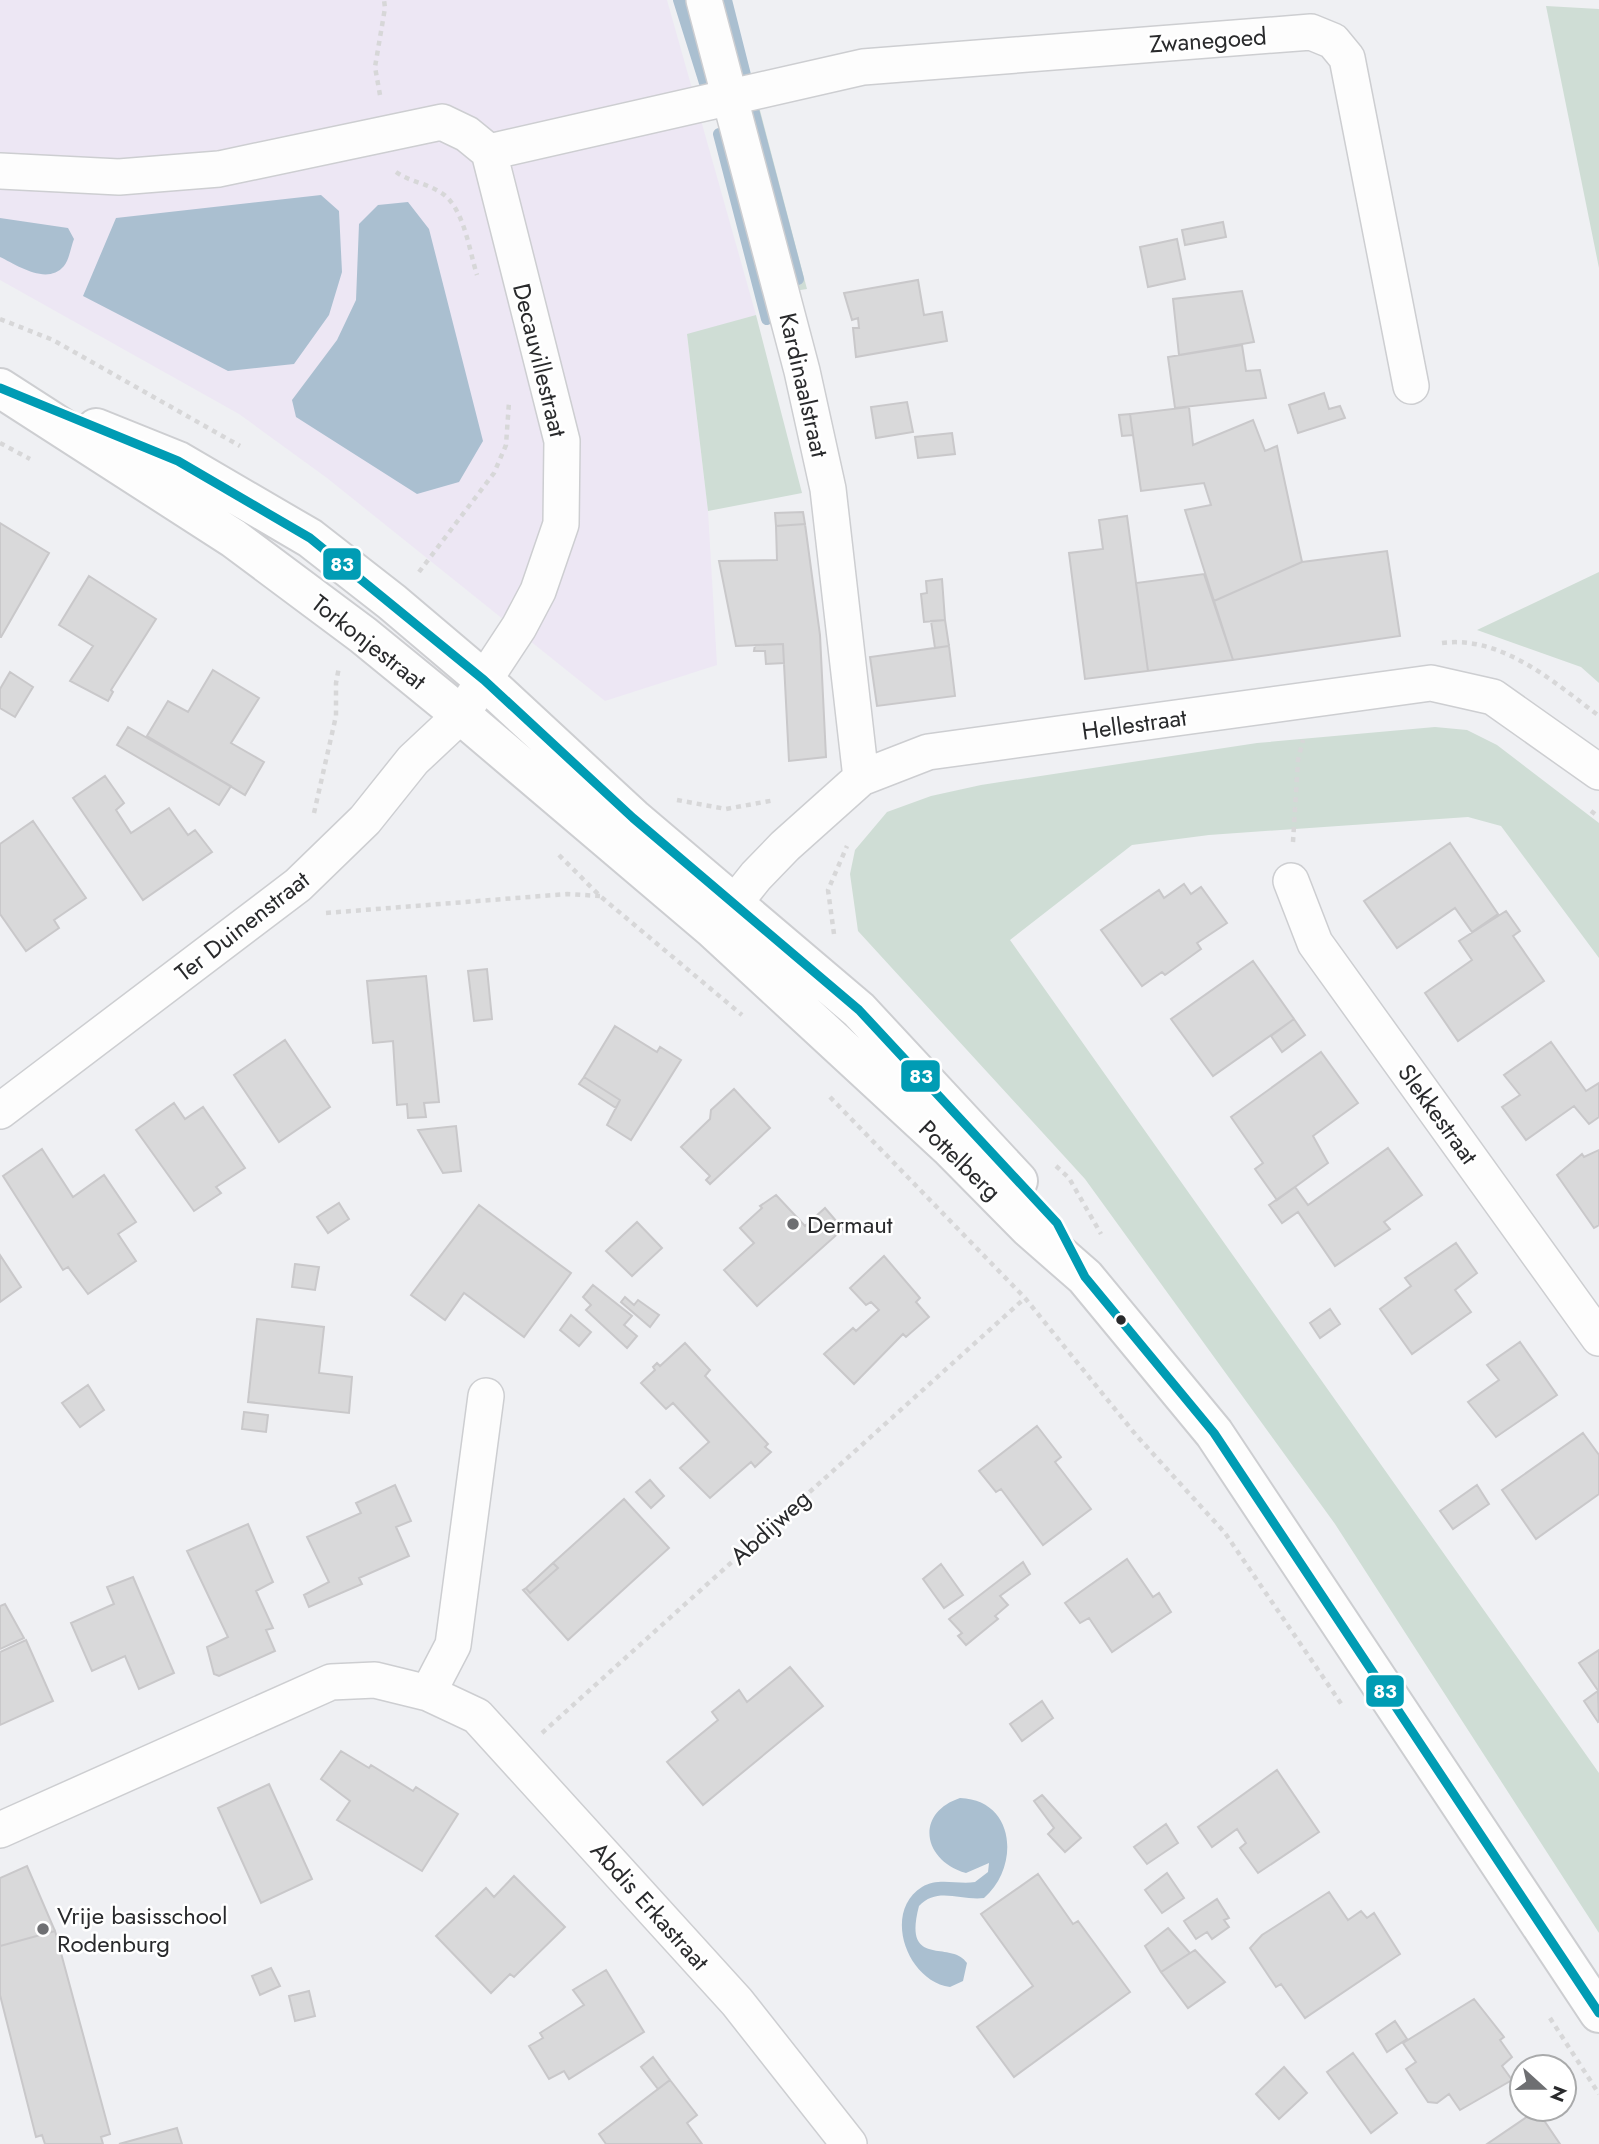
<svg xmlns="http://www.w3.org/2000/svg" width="1599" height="2144" font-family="Jost,sans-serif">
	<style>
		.industrial { fill: #ede7f4 }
		.green { fill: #cfddd5 }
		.water { fill: #aabfd0 }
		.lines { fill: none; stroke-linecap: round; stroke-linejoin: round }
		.stream { stroke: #aabfd0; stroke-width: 12 }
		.building { fill: #d9d9da; stroke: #c9c8ca; stroke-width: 2 }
		.street-casing { stroke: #cdced1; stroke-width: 38 }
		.primary-casing { stroke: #cdced1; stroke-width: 42 }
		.path { stroke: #d7d7d8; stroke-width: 4.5; stroke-dasharray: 5 5; stroke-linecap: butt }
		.street { stroke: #fdfdfd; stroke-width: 35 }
		.primary { stroke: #fdfdfd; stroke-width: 38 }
		.bus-1-casing { stroke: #fff; stroke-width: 14 }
		.bus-1 { stroke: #009cb4; stroke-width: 9 }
		.poi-dot { fill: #6e6f72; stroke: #fff; stroke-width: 2.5 }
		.bus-dot { fill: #292a2c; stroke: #fff; stroke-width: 2.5 }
		.labels { text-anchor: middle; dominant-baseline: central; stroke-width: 5; stroke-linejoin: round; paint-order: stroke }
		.street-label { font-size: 24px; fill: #292a2c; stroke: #fff }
		.poi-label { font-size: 24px; fill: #292a2c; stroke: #fff; text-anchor: start }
		.line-badge { stroke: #fff; stroke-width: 2.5 }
		.badge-label { font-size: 19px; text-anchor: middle; font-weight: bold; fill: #fff }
	</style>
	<rect width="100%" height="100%" fill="#eff0f3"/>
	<!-- industrial -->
	<path class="industrial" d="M0 0H667L756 315 687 335 708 511 717 665 605 701 327 478 239 414 0 280Z"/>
	<!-- green -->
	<path class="green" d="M718 0H731L807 289 794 291Z
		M1546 6 1599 9V268Z
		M756 315 802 493 708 511 687 334Z
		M1599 572V683L1581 667 1477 630Z
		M1435 727 1467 730 1497 745 1599 823V958L1501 826 1468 817 1209 835 1132 845 1010 940 1599 1773V1933L1335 1524 1085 1179 858 931 850 874 855 850 887 812 931 796 981 785 1257 743Z"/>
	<!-- water -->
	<path class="water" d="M321 195 339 211 342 272 329 315 294 364 228 371 83 296 116 218Z
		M408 202 429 229 483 441 459 482 417 494 296 417 292 400 337 340 356 300 359 224 378 205Z
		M0 218 68 228 74 239C71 247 69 260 64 266 47 286 17 265 0 257Z
		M960 1798C1016 1800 1020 1867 984 1898 961 1901 937 1886 919 1906 902 1970 951 1939 967 1963L963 1981 950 1987C907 1981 882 1912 922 1887 938 1877 958 1885 975 1882L988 1872 989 1863 966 1873C922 1860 915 1813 960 1798Z"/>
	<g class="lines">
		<!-- stream -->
		<path class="stream" d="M679 0 705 83
			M726 0 746 79
			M751 102 798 279
			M719 134 767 319"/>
	</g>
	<!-- building -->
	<path class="building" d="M1223 222 1226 237 1185 245 1182 230Z
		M1177 239 1185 279 1148 287 1140 247Z
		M918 280 924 315 942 312 947 341 856 357 853 328H859L858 318 852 320 844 293Z
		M1242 291 1254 342 1179 355 1173 299Z
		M1242 345 1246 371 1260 370 1266 398 1175 408 1168 357Z
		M1324 393 1329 409 1340 406 1345 418 1298 433 1289 405Z
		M907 402 913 432 876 438 871 407Z
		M1189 407 1193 445 1253 420 1265 451 1277 446 1302 562 1214 601 1185 510 1211 505 1204 483 1141 491 1130 414Z
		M1130 414 1133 435 1122 436 1119 415Z
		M952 433 955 454 918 458 915 437Z
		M803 512 805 524 776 526 775 513Z
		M1127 516 1148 671 1085 679 1069 553 1103 549 1099 520Z
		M0 523 49 553 1 637H0Z
		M805 524 820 635 826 757 789 761 783 644 736 646 719 561 777 560 776 526Z
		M1387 551 1400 636 1233 660 1214 601 1302 562Z
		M1204 574 1233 660 1148 671 1136 583Z
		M89 576 156 619 111 690 113 692 108 701 70 681 93 646 59 625Z
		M942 579 945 620 924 622 921 594 927 593 926 581Z
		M945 620 949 646 935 648 931 621Z
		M783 644 784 663 766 664 765 651H754L755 645Z
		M949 646 955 696 877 706 870 657Z
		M213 670 259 698 231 743 264 762 245 795 147 736 168 701 188 712Z
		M10 672 33 687 15 717 0 708V689Z
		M128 727 231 786 219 805 117 745Z
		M105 776 124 803 116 810 131 833 169 808 188 835 195 830 212 852 143 900 73 798Z
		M33 821 86 898 54 920 59 928 26 951 0 914V844Z
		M1450 843 1498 914 1472 932 1455 908 1397 948 1364 901Z
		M1184 884 1191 894 1201 887 1227 923 1197 943 1201 949 1165 975 1162 972 1142 986 1101 930 1159 890 1164 898Z
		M1506 911 1520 931 1513 936 1544 981 1458 1041 1425 993 1472 960 1459 941Z
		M1253 961 1294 1019 1213 1076 1171 1019Z
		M487 969 492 1019 474 1021 468 971Z
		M426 976 439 1102 424 1103 426 1117 408 1118 407 1104 397 1105 393 1041 373 1043 367 981Z
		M1294 1019 1305 1035 1282 1052 1271 1036Z
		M615 1026 657 1052 660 1047 681 1060 631 1140 607 1125 620 1100 584 1077Z
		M285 1040 330 1107 279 1142 234 1075Z
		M1551 1042 1586 1091 1599 1083V1117L1589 1124 1574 1106 1526 1140 1502 1107 1520 1095 1504 1075Z
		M1321 1052 1358 1103 1313 1136 1328 1163 1277 1200 1255 1169 1263 1163 1231 1117Z
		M584 1077 620 1100 616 1108 579 1084Z
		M734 1089 770 1128 710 1184 706 1180 710 1176 681 1147 710 1119 711 1110Z
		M174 1103 185 1119 203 1107 245 1168 216 1187 221 1193 194 1211 136 1130Z
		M456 1126 461 1171 443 1173 418 1130Z
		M1388 1148 1422 1195 1384 1222 1390 1229 1335 1266 1298 1212 1282 1223 1269 1205 1295 1187 1308 1205Z
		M42 1149 73 1197 104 1175 136 1222 118 1234 136 1261 88 1294 68 1267 63 1270 3 1176Z
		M1599 1150V1225L1594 1228 1557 1175 1582 1154 1584 1157Z
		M776 1195 805 1226 825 1208 843 1229 757 1306 724 1270 754 1243 740 1228 762 1208 760 1206Z
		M339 1203 349 1219 328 1233 317 1217Z
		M479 1205 571 1273 524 1337 464 1293 445 1320 411 1295Z
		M637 1222 662 1248 632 1276 606 1251Z
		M1456 1243 1477 1273 1455 1290 1471 1312 1412 1354 1380 1309 1411 1286 1405 1278Z
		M0 1255 21 1287 0 1302Z
		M884 1256 920 1298 916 1302 929 1317 906 1337 903 1334 854 1384 824 1354 853 1328 856 1331 879 1310 871 1302 866 1305 850 1288Z
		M295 1264 319 1267 315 1290 292 1287Z
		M593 1285 632 1316 624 1325 637 1336 627 1348 586 1310 591 1305 583 1297Z
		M625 1297 634 1305 638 1300 659 1315 650 1327 621 1302Z
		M1330 1309 1340 1324 1320 1338 1310 1323Z
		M571 1315 591 1332 579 1346 560 1330Z
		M257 1319 324 1327 319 1373 352 1377 349 1413 248 1402Z
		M1520 1342 1557 1395 1496 1437 1468 1402 1499 1380 1487 1365Z
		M685 1343 710 1370 705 1376 768 1444 765 1447 771 1452 755 1467 751 1462 710 1498 680 1468 709 1442 673 1403 666 1409 641 1383 655 1370 653 1367 657 1363 660 1366Z
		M88 1385 104 1410 80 1427 62 1403Z
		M244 1412 268 1415 266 1432 242 1429Z
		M1037 1426 1061 1457 1055 1462 1091 1509 1043 1545 1001 1489 996 1492 979 1471Z
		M1583 1433 1599 1455V1494L1536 1539 1502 1490Z
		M650 1480 664 1496 651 1508 636 1492Z
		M395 1485 411 1521 396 1527 409 1556 359 1578 362 1584 309 1607 304 1595 329 1582 307 1537 361 1513 356 1503Z
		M1477 1485 1489 1504 1453 1529 1440 1511Z
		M624 1499 669 1548 568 1640 523 1590 526 1588 530 1593 558 1568 553 1563Z
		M248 1524 273 1582 256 1591 273 1628 266 1630 275 1651 219 1676 214 1674 207 1647 228 1637 187 1551Z
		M1127 1559 1153 1597 1159 1593 1171 1612 1112 1652 1089 1618 1080 1623 1065 1603Z
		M1023 1562 1030 1574 1000 1596 1008 1605 995 1616 998 1619 966 1645 958 1636 962 1633 949 1619Z
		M553 1563 558 1568 530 1593 526 1588Z
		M941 1564 963 1595 944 1608 923 1579Z
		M133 1577 174 1673 139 1689 125 1656 92 1671 71 1623 114 1604 107 1587Z
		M5 1604 24 1638 0 1649V1606Z
		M26 1640 53 1701 0 1725V1652Z
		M1599 1650V1692L1579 1663Z
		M790 1667 823 1706 703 1805 667 1762 718 1720 712 1712 739 1690 747 1702Z
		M1598 1691 1599 1721 1598 1722 1584 1701Z
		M1042 1701 1053 1718 1022 1741 1010 1724Z
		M341 1751 369 1768 371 1765 413 1791 416 1787 458 1814 422 1871 337 1820 350 1801 321 1779Z
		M1277 1770 1319 1832 1258 1873 1240 1848 1246 1843 1237 1829 1212 1847 1198 1827Z
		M269 1784 312 1879 261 1903 218 1808Z
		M1042 1795 1081 1838 1065 1852 1048 1834 1054 1828 1034 1801Z
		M1166 1824 1178 1843 1147 1864 1134 1847Z
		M27 1866 55 1931 0 1946V1878Z
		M1167 1873 1184 1898 1162 1913 1145 1890Z
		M1038 1874 1073 1924 1078 1921 1130 1992 1014 2077 977 2027 1033 1986 981 1914Z
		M514 1876 565 1927 514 1977 510 1974 491 1993 436 1936 486 1888 494 1897Z
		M1329 1892 1348 1920 1361 1911 1367 1918 1374 1913 1400 1954 1305 2018 1281 1984 1276 1987 1250 1948 1262 1935Z
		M1217 1899 1229 1918 1224 1920 1229 1927 1212 1939 1207 1932 1196 1939 1184 1921Z
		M1168 1928 1190 1953 1161 1972 1145 1946Z
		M55 1931 110 2134 101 2137 103 2144H45L42 2135 36 2137 0 1995V1946Z
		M1195 1950 1225 1982 1188 2008 1161 1972Z
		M271 1968 280 1986 260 1995 252 1976Z
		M606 1970 644 2032 569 2079 564 2071 549 2079 529 2046 543 2038 540 2033 584 2005 573 1990Z
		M309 1991 315 2016 295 2021 289 1996Z
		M1474 1999 1504 2037 1500 2040 1512 2057 1502 2066 1512 2080 1460 2110 1449 2094 1437 2103 1428 2102 1406 2069 1416 2062 1403 2043Z
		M1395 2021 1407 2039 1387 2052 1376 2034Z
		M1353 2053 1397 2113 1371 2133 1327 2072Z
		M653 2057 670 2080 658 2089 641 2067Z
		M1284 2067 1307 2093 1279 2119 1256 2094Z
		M670 2080 697 2115 687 2123 702 2144H606L599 2134Z
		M1537 2110 1560 2144H1487Z
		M177 2128 182 2144H119Z"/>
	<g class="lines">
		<!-- street casing -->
		<g class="street-casing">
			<path id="street" d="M704 0 802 371 828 489 861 778
				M489 152 863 67 1311 32 1333 41 1347 58 1411 386
				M0 171 119 177 219 169 442 122 467 134 489 152 562 441 561 524 538 591 519 627 461 715 413 760 365 820 298 885 0 1111
				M1291 881 1315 943 1599 1338
				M716 926 756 876 785 846 861 778 928 752 1431 683 1493 697 1599 772
				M428 1693 453 1645 486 1396
				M0 1830 331 1682 375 1680 428 1693 477 1716 737 2002 849 2144"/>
		</g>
		<!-- primary casing -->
		<g class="primary-casing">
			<path id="primary" d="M0 388 233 538 363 635 461 715 713 929 949 1147 1029 1228 1085 1277 1214 1433 1599 2013
				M96 428 178 461 310 538 392 602 484 680 633 818 859 1010 1018 1181"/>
		</g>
		<!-- path -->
		<path class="path" d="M380 95 375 67 385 8 384 0
			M396 172C410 182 426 183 440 192 464 206 469 250 477 275
			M0 319 53 340 240 446
			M0 443 30 459
			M419 572 494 473 506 445 509 402
			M1442 643C1502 635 1555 683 1599 716
			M677 800 726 809 775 800
			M1591 811 1599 817
			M314 813 336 716V683L339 667
			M1293 842 1298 760 1303 740
			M559 855 600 896 742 1015
			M326 913 567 894 600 896
			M834 934 828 890 847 846
			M830 1097 1025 1298 1136 1435 1225 1533 1342 1705
			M1056 1166 1069 1178 1101 1234
			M542 1733 1025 1298
			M1550 2018 1599 2094"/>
		<!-- street -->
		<use href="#street" class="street"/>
		<!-- primary -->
		<use href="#primary" class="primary"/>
		<!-- bus-1 casing -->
		<g class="bus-1-casing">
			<path id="bus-1" d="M0 388 178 461 310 538 484 680 633 818 859 1010 1057 1223 1085 1277 1214 1433 1599 2013"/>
		</g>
		<!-- bus-1 -->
		<use href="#bus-1" class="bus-1"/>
	</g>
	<!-- markers -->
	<g class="poi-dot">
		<circle cx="793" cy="1224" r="7"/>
		<circle cx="43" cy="1929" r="7"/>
	</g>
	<circle class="bus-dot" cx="1121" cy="1320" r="6"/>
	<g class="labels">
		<!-- street labels -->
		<g class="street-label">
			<text transform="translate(1208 40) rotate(-4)">Zwanegoed</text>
			<text transform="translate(540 360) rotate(76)">Decauvillestraat</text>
			<text transform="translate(804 385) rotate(77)">Kardinaalstraat</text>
			<text transform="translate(369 642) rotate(38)">Torkonjestraat</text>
			<text transform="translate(1134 724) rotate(-8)">Hellestraat</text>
			<text transform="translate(242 926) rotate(-38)">Ter Duinenstraat</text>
			<text transform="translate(1438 1114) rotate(54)">Slekkestraat</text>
			<text transform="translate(960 1160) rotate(44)">Pottelberg</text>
			<text transform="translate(770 1527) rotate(-42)">Abdijweg</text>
			<text transform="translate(650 1906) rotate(48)">Abdis Erkastraat</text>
		</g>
		<!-- poi labels -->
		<g class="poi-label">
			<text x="807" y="1224">Dermaut</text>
			<text x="57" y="1915">Vrije basisschool<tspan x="57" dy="28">Rodenburg</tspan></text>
		</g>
	</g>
	<g class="line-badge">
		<rect x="322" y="547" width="40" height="34" rx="7" fill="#009cb4"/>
		<rect x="900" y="1059" width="41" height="34" rx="7" fill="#009cb4"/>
		<rect x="1365" y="1674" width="40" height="34" rx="7" fill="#009cb4"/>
	</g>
	<g class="badge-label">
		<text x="342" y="571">83</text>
		<text x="921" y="1083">83</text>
		<text x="1385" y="1698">83</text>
	</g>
	<!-- north arrow -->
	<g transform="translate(1543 2088) rotate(111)"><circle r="33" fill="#ffffff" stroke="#a9aaab" stroke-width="2"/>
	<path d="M0-5L12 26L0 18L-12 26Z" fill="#6e6f72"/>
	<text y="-10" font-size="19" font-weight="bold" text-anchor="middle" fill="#292a2c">N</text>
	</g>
</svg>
